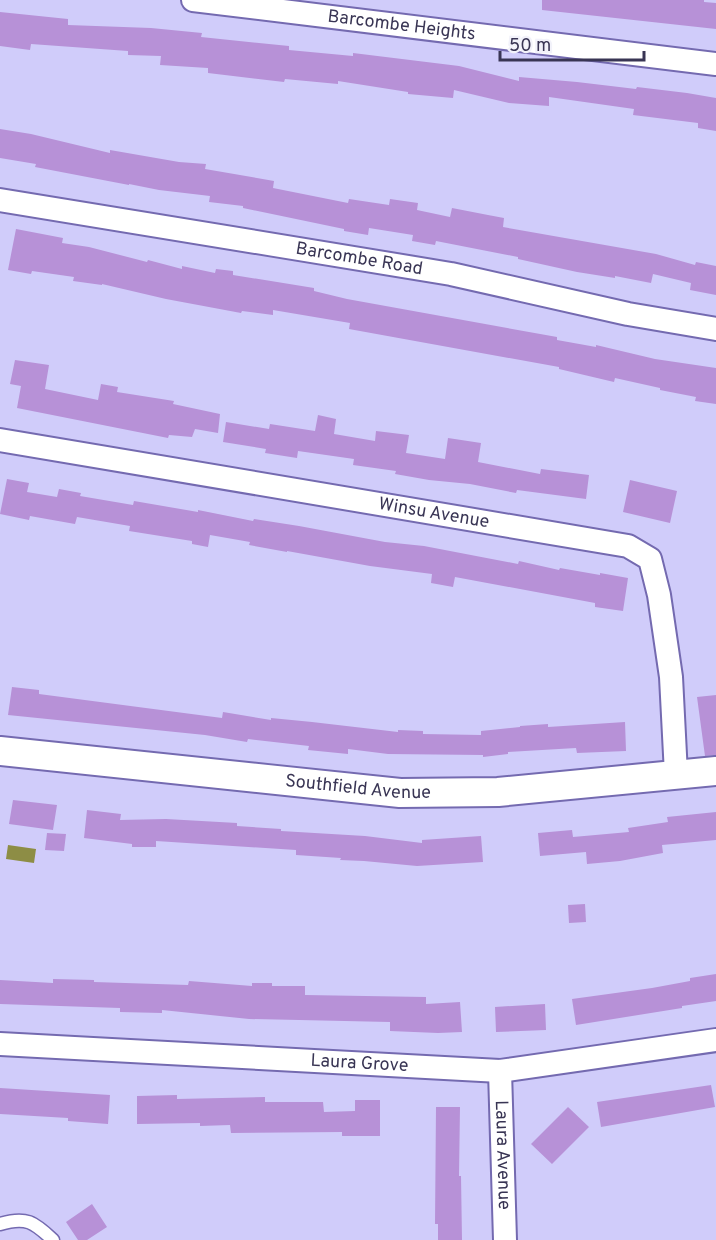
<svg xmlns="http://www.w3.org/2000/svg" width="716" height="1240" font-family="Overpass,sans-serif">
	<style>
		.water { fill: #8d8d45 }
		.building { fill: #b791d7 }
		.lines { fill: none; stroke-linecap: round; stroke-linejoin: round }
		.service-casing { stroke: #746ab0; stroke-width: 15 }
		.minor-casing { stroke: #746ab0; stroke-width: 26 }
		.tertiary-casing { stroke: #746ab0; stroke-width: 32 }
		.service { stroke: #fff; stroke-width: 12 }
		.minor { stroke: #fff; stroke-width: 22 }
		.tertiary { stroke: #fff; stroke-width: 28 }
		.labels { text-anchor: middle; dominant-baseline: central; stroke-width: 6; stroke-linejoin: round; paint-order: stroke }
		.street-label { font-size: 18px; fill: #393554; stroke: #f2f2fa }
	</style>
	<rect width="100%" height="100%" fill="#d0ccfa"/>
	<!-- water -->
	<path class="water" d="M8 845 36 849 34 863 6 859Z"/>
	<!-- building -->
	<path class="building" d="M542 0H704V2L716 3V29L542 10Z
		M0 12 68 19V25L151 28 202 33 201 37 289 46V50L353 56V53L459 66 519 81V77L577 82 636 89 637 87 687 93 716 98V131L698 128V123L633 115 634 109 549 97V106L509 103 454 90 453 98 408 94V92L338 81V84L285 79 284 82 208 73V68L160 65 161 56 128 55V51L31 44 30 50 0 46Z
		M0 129 31 134 110 153V150L179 162 206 164 205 169 274 181 273 188 348 203 349 199 389 205 390 199 418 203 417 210 450 217 452 208 488 215 504 218 503 227 656 254 695 265 696 262 716 266V295L690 290 691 283 653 274 651 283 615 276V278L577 272 518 259V257L436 241 435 245 412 241 413 235 369 228 368 235 344 231V229L243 208V206L209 202 210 196 159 190 129 184V185L35 167 36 164 0 158Z
		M16 229 63 238 62 243 89 247 147 262 148 260 182 269V266L215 273 216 269 233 271V275L314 288V291L347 299 557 337V340L596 347V345L655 359 716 368V404L695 401 696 397 660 390V388L615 378 614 382 559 369V367L349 329 350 323 273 310V315L242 311 241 313 166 299 102 284V285L73 281 74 277 32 271 31 274 8 270Z
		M15 360 49 365 45 389 98 400 101 384 118 387 117 392 174 401 173 404 220 414 218 433 195 429 192 437 169 435 168 438 17 408 21 386 10 384Z
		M318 415 336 419 334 434 375 441 376 431 409 435 406 453 445 459 448 438 481 443 478 462 540 474 541 469 589 475 586 499 517 490 516 493 470 484 429 480 395 474 396 471 353 465 354 459 298 451 297 458 265 453 266 449 223 442 226 422 269 429 270 424 315 431Z
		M7 479 29 483 27 492 57 497 59 489 81 493 80 496 133 505 134 501 198 512V510L253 521 254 519 299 526 385 542 424 546 518 564 519 561 559 570 560 568 600 575V573L628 578 623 611 595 607V603L455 577 453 587 431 583 432 574 370 566 287 551V552L249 545 250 542 210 535 208 547 192 544V541L129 531 130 526 77 517 75 524 30 516 29 520 0 514Z
		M630 480 677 491 670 523 623 512Z
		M12 687 39 690V694L222 718 223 712 271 720V718L312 722 398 732V730L423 731V734L481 735V731L520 727V726L548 724V727L625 722 626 751 577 753 576 748 508 752V754L483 757V755L388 754 348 749V754L308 750 309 746 248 739 247 742 205 735 8 715Z
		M716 695V755L705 756 697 697Z
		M13 800 57 805 53 830 9 824Z
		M87 810 121 814 120 820 166 819 237 823V826L281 829V831L365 836 422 843V840L481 836 483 862 417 866 364 861 340 860 341 858 296 855V850L156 841V847H132V844L84 838Z
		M716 812V840L662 845 663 853 620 861 587 864 586 852 540 856 538 833 572 830 573 837 629 832 628 828 668 822 667 817Z
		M47 833 66 834 64 851 45 850Z
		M585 904 586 922 569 923 568 905Z
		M716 974V1001L682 1006V1008L576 1025 572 999 652 988 690 981V978Z
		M53 979 94 980V982L188 985 189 981 252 986V983H272V986H305V995L426 997V1004L460 1002 462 1032 438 1033 390 1031V1022L249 1019 162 1010V1013L120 1012V1008L0 1004V980L53 983Z
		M545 1004 546 1030 496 1032 495 1007Z
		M711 1085 715 1107 601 1127 597 1102Z
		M0 1088 110 1095 108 1124 68 1121V1118L0 1114Z
		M177 1095V1099L265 1097V1102H323L324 1112 355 1111V1100H380V1136H342V1132L231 1133 230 1125 200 1126V1123L137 1124V1096Z
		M436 1107H460L459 1176H461L462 1240H438V1224H435Z
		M568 1107 589 1127 552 1164 531 1144Z
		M92 1204 107 1227 87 1240H78L66 1222Z"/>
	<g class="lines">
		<!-- service casing -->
		<g class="service-casing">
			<path id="service" d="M0 1224C26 1216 34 1222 53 1240"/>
		</g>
		<!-- minor casing -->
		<g class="minor-casing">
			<g id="minor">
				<path id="s1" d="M193 0 716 64"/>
				<path id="s2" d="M0 200 451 274 628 314 716 329"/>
				<path id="s3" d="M0 440 628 546 650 559 659 595 671 677 676 774"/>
				<path id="s4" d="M0 1044 500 1071 716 1040"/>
				<path id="s5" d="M500 1071 505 1240"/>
			</g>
		</g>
		<!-- tertiary casing -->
		<g class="tertiary-casing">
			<g id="tertiary">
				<path id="s6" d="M0 751 400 793 498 792 716 771"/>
			</g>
		</g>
		<!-- service -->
		<use href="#service" class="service"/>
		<!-- minor -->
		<use href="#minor" class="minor"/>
		<!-- tertiary -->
		<use href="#tertiary" class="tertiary"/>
	</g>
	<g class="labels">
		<!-- street labels -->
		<g class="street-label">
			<text stroke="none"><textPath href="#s1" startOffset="210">Barcombe Heights</textPath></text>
			<text stroke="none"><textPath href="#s2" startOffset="364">Barcombe Road</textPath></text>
			<text stroke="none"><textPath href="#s3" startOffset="440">Winsu Avenue</textPath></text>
			<text stroke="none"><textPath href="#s6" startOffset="360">Southfield Avenue</textPath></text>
			<text stroke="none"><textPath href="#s4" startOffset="360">Laura Grove</textPath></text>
			<text stroke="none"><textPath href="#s5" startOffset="84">Laura Avenue</textPath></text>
		</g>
	</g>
	<!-- scale -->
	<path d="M500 51v9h144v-9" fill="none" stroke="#393554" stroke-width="3"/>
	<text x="509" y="51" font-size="18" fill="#393554" stroke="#f2f2fa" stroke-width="4.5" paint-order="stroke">50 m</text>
</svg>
